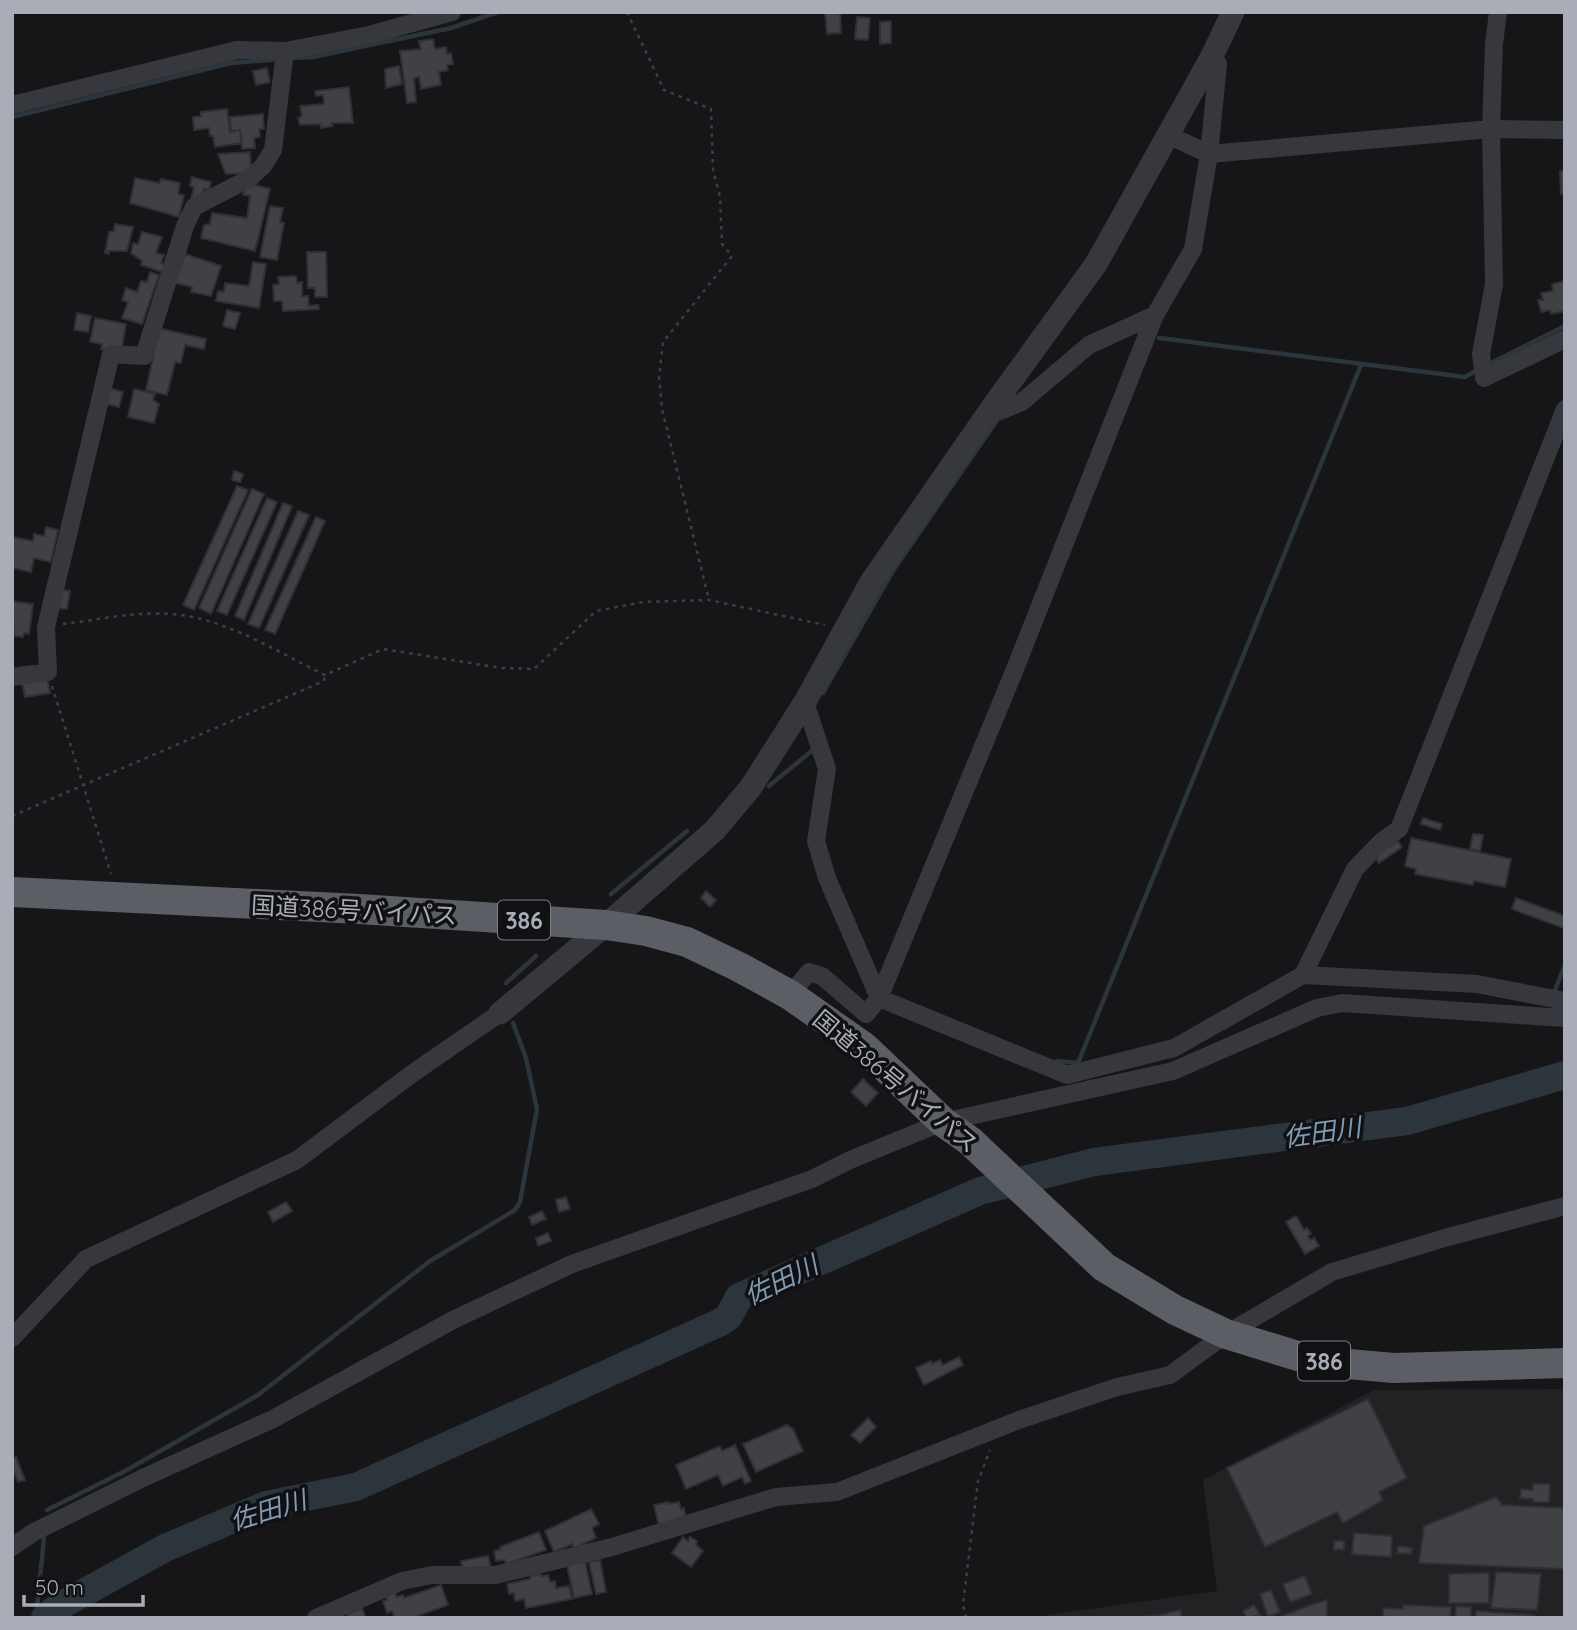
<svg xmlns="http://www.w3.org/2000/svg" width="1577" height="1630" font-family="Quicksand,'Noto Sans JP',sans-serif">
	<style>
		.built { fill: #222225 }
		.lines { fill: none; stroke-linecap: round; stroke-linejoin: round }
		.stream { stroke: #2c353c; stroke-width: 4.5 }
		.river { stroke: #2c353c; stroke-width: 28 }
		.building { fill: #404145; stroke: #303034; stroke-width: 2 }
		.path { stroke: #3d3f44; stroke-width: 2.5; stroke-dasharray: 3.5 5; stroke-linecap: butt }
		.minor { stroke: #37383d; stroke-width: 18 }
		.tertiary { stroke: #37383d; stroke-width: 23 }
		.trunk { stroke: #5b5e65; stroke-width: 30 }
		.labels { text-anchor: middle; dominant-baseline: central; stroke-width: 7; stroke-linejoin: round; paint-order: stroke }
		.shield { fill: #111113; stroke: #7b7e86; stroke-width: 2 }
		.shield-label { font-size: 23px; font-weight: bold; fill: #a8adb8 }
		.street-label { font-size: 24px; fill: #a8adb8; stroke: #111113 }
		.water-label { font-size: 26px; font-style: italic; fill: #7f9bb3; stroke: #111113 }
	</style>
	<rect width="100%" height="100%" fill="#161618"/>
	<!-- built -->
	<path class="built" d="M1565 1389V1618H1027L1217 1591 1203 1480 1374 1390Z"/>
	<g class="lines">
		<!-- stream -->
		<path class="stream" d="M290 58 313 57 451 28 498 12
			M12 117 231 63 281 59
			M1159 338 1465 377 1479 369
			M1487 365 1565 326
			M823 693 894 569 998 419 1006 416
			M769 786 814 749
			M611 894 687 831
			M506 983 536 956
			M1555 990 1565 965
			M1057 1061 1078 1063 1361 365
			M47 1510 127 1470 258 1395 430 1261 515 1210 520 1202 537 1109 526 1058 513 1023
			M36 1618 44 1538"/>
		<!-- river -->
		<path class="river" d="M45 1618 58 1607 165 1548 266 1505 356 1487 721 1322 729 1316 739 1297 980 1191 1094 1162 1407 1121 1565 1075"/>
	</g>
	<!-- building -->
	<path class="building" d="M825 12H840L841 33 827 34Z
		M857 17 870 18 868 40 855 39Z
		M891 21V43L880 44V22Z
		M433 39 435 49 446 47 447 54 451 53 453 64 447 65 448 70 439 72 441 85 421 89 419 77 414 78 416 102 407 103 400 51 421 49 419 41Z
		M399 66 402 84 386 88 385 69Z
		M267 68 270 82 256 85 253 71Z
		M349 87 353 123H332L333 126 321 128 320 124 300 125 298 118 302 116 300 106 324 104 323 95 316 96 315 91Z
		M227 109 230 132 240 130 242 143 215 147 213 136H210L209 128 194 130 193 117 201 116V112Z
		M263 114 264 129H259L260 137 254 138 255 148 242 149 240 130 231 131 230 117Z
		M250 152 251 173 226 174 218 154Z
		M1560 171H1565V194H1561Z
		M192 177 211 182 209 190 204 189 201 201 191 199 194 187 190 186Z
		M135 178 159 183 161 179 180 183 178 194 184 195 179 217 130 203Z
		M255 185 270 189 255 251 201 238 204 225 210 224 212 213 247 218 250 196 243 195 245 186Z
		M270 206 283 208 280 222 284 223 277 260 260 257Z
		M115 224 133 227 127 251H109V254L105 253 109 232 114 231Z
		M142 232 162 237 156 253 164 255 161 263 165 265 162 272 141 265 142 261 131 253 133 243 138 244Z
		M307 252H326L327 297H315V288H308Z
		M185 254 221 266 211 296 191 292 192 287 175 283Z
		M253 262 266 264 259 308 216 301 218 291 224 292 225 283 249 286Z
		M150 272 159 275 142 324 122 318 128 302 122 300 126 288 137 292 141 281 147 282Z
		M296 276 297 283 302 282V296H308L309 306 318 305 319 309 283 311 282 301H274L273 285 279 284 278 277Z
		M1565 281V311L1551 314 1550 310 1541 312 1538 300H1543L1541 293 1553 291 1552 284Z
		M227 310 240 313 235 329 223 326Z
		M77 313 91 316 88 332 74 330Z
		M95 318 126 324 121 353 101 349 102 344 90 342Z
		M153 327 206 339 204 349 185 345 181 363 175 362 167 395 146 390 154 353Z
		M100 386 123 392 119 407 107 404Z
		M134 389 155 394 153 400 159 404 154 423 128 417Z
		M234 471 243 474 240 482 232 480Z
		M237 486 248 490 194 610 183 605Z
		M252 489 264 494 211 614 199 608Z
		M267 498 277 502 227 615 217 611Z
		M283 503 292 506 244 620 235 616Z
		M298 511 309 515 259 628 248 624Z
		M316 517 325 521 275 634 265 630Z
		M46 527 58 530 51 562 34 558 31 572 12 568V537L33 541 34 534 44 536Z
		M61 590 70 591 67 609 58 608Z
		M12 601 33 604 29 634 24 633 23 637 14 636Z
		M47 677 50 693 25 697 22 682Z
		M1423 818 1442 824 1440 830 1421 824Z
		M1473 834 1483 835 1480 851 1470 849Z
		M1411 838 1511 859 1505 887 1474 881 1473 885 1415 874 1416 869 1405 866Z
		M1398 841 1402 847 1379 863 1374 856Z
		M706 891 716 900 710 907 701 898Z
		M1516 898 1565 916 1563 928 1512 909Z
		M863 1079 878 1093 866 1106 851 1092Z
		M566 1197 570 1209 559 1212 556 1200Z
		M286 1202 292 1211 273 1222 268 1212Z
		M542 1211 546 1219 532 1225 529 1217Z
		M1296 1216 1304 1230 1307 1228 1311 1234 1308 1236 1310 1240 1314 1238 1319 1246 1305 1254 1286 1222Z
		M548 1233 551 1241 538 1246 536 1238Z
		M959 1357 963 1365 924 1385 916 1368 931 1361 932 1364 940 1360 943 1365Z
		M1368 1399 1407 1478 1379 1492 1383 1500 1343 1523 1337 1512 1265 1547 1227 1468Z
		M868 1418 876 1427 860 1443 851 1435Z
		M787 1425 793 1429 803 1451 756 1472 743 1444Z
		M735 1445 751 1481 745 1484 742 1477 723 1486 718 1475 686 1489 676 1465 720 1446 722 1451Z
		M16 1457 25 1480 18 1482 12 1467V1459Z
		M1533 1484H1550L1549 1502H1533V1499L1520 1498 1521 1489 1533 1490Z
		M1496 1497 1502 1505 1565 1508V1571L1563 1569 1419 1563 1424 1526Z
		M668 1502V1504L679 1502 681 1509 684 1508 686 1519 659 1526 654 1505Z
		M591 1509 599 1524 592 1528 596 1538 574 1548 572 1544 554 1552 545 1531Z
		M539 1532 546 1550 506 1564 505 1560 496 1561 494 1551 501 1549 500 1547Z
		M1354 1533 1392 1536 1391 1557 1352 1554Z
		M683 1537 688 1541 690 1537 697 1541 696 1545 703 1551 691 1567 672 1553Z
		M1334 1541H1344V1549L1334 1550Z
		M1398 1546 1412 1548 1411 1554 1397 1553Z
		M488 1556 491 1570 464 1575 461 1561Z
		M600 1560 606 1592 596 1594 589 1562Z
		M585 1561 592 1594 574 1598 567 1565Z
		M1496 1572 1541 1574 1537 1610 1491 1608Z
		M1489 1573V1603H1449V1574Z
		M541 1574V1576L548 1575 550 1582 555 1581 556 1588 569 1586 572 1599 526 1608 524 1599 515 1601 514 1593 509 1594 507 1584 530 1579V1576Z
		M1305 1576 1312 1594 1290 1602 1283 1584Z
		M441 1585 448 1605 412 1618H395L392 1611 387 1613 383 1601 387 1600 386 1593 395 1591 396 1597 403 1595 404 1598Z
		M1271 1590 1280 1612 1268 1617 1260 1594Z
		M1327 1600V1618H1277L1308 1606Z
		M1254 1605 1260 1615 1247 1618 1243 1611Z
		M1403 1605 1451 1607 1450 1618H1383V1608L1403 1609Z
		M1456 1606 1471 1607V1618H1455Z
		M362 1608 366 1618H349L347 1614Z
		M1180 1610 1182 1618 1142 1617 1160 1615Z
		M1476 1611 1534 1615V1618H1476Z"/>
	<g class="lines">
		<!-- path -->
		<path class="path" d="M627 12 664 90 711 109 713 169 720 197 722 244 732 256 663 342 659 377 662 409 709 600
			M63 624C102 619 142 610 181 615 232 622 279 653 325 675L383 649 502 668 534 669 596 611 643 602 709 600 825 625
			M52 686 111 874
			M12 816 324 681 325 675
			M966 1618 963 1604 978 1481 990 1450"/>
		<!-- minor -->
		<path class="minor" d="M1498 12 1494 44 1491 129 1494 284 1481 354 1484 378 1565 339
			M1212 56 1218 64 1209 154 1491 129 1565 130
			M12 105 237 50 285 51 369 35 452 12
			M993 406 1005 409 1022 402 1089 345 1155 315
			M12 677 48 672 46 627 111 354 144 356 185 226 194 207 250 178 263 166 273 150 285 51
			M805 702 827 769 816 841 827 878 879 998 1067 1075 1174 1048 1303 975 1477 984 1565 1001
			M1303 975 1355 869 1382 841 1399 829 1565 409
			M790 995 809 972 822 976 866 1014 879 998 1013 674 1155 315 1193 249 1209 154 1168 135
			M12 1338 86 1259 297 1160 413 1073 500 1013
			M12 1547 34 1532 143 1478 273 1419 453 1320 572 1264 812 1179 850 1160 943 1122 1173 1071 1317 1008 1342 1003 1565 1018
			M316 1618 402 1581 432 1575H495L612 1547 776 1497 837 1492 1019 1420 1117 1387 1170 1375 1226 1334 1332 1272 1448 1237 1565 1206"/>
		<!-- tertiary -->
		<path class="tertiary" d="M500 1013 606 925 715 830 751 787 805 702 871 582 993 406 1096 264 1212 56 1233 12"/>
		<!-- trunk -->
		<path class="trunk" d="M12 892 359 909 606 925 646 931 687 942 739 967 790 995 864 1047 943 1122 970 1141 1104 1267 1175 1310 1226 1334 1314 1361 1394 1368 1565 1363"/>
	</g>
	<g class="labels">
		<!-- shield labels -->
		<g class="shield">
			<rect x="498" y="900.5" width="52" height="39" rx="5"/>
			<rect x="1298" y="1341.5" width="52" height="39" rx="5"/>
		</g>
		<g class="shield-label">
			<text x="524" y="920">386</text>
			<text x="1324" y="1361">386</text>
		</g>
		<!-- street labels -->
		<g class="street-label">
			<text transform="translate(354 910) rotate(3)">国道386号バイパス</text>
			<text transform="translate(896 1081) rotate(40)">国道386号バイパス</text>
		</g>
		<!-- water labels -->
		<g class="water-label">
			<text transform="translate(1322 1132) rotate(-8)">佐田川</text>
			<text transform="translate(781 1280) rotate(-26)">佐田川</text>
			<text transform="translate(268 1510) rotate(-17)">佐田川</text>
		</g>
	</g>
	<!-- border -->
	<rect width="1577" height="1630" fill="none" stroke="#a8adb8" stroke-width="28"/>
	<!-- scale -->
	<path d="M24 1595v10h119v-10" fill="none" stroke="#a8adb8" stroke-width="3.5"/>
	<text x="35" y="1595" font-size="21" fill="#a8adb8" stroke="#111113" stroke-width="5" paint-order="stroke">50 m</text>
</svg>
